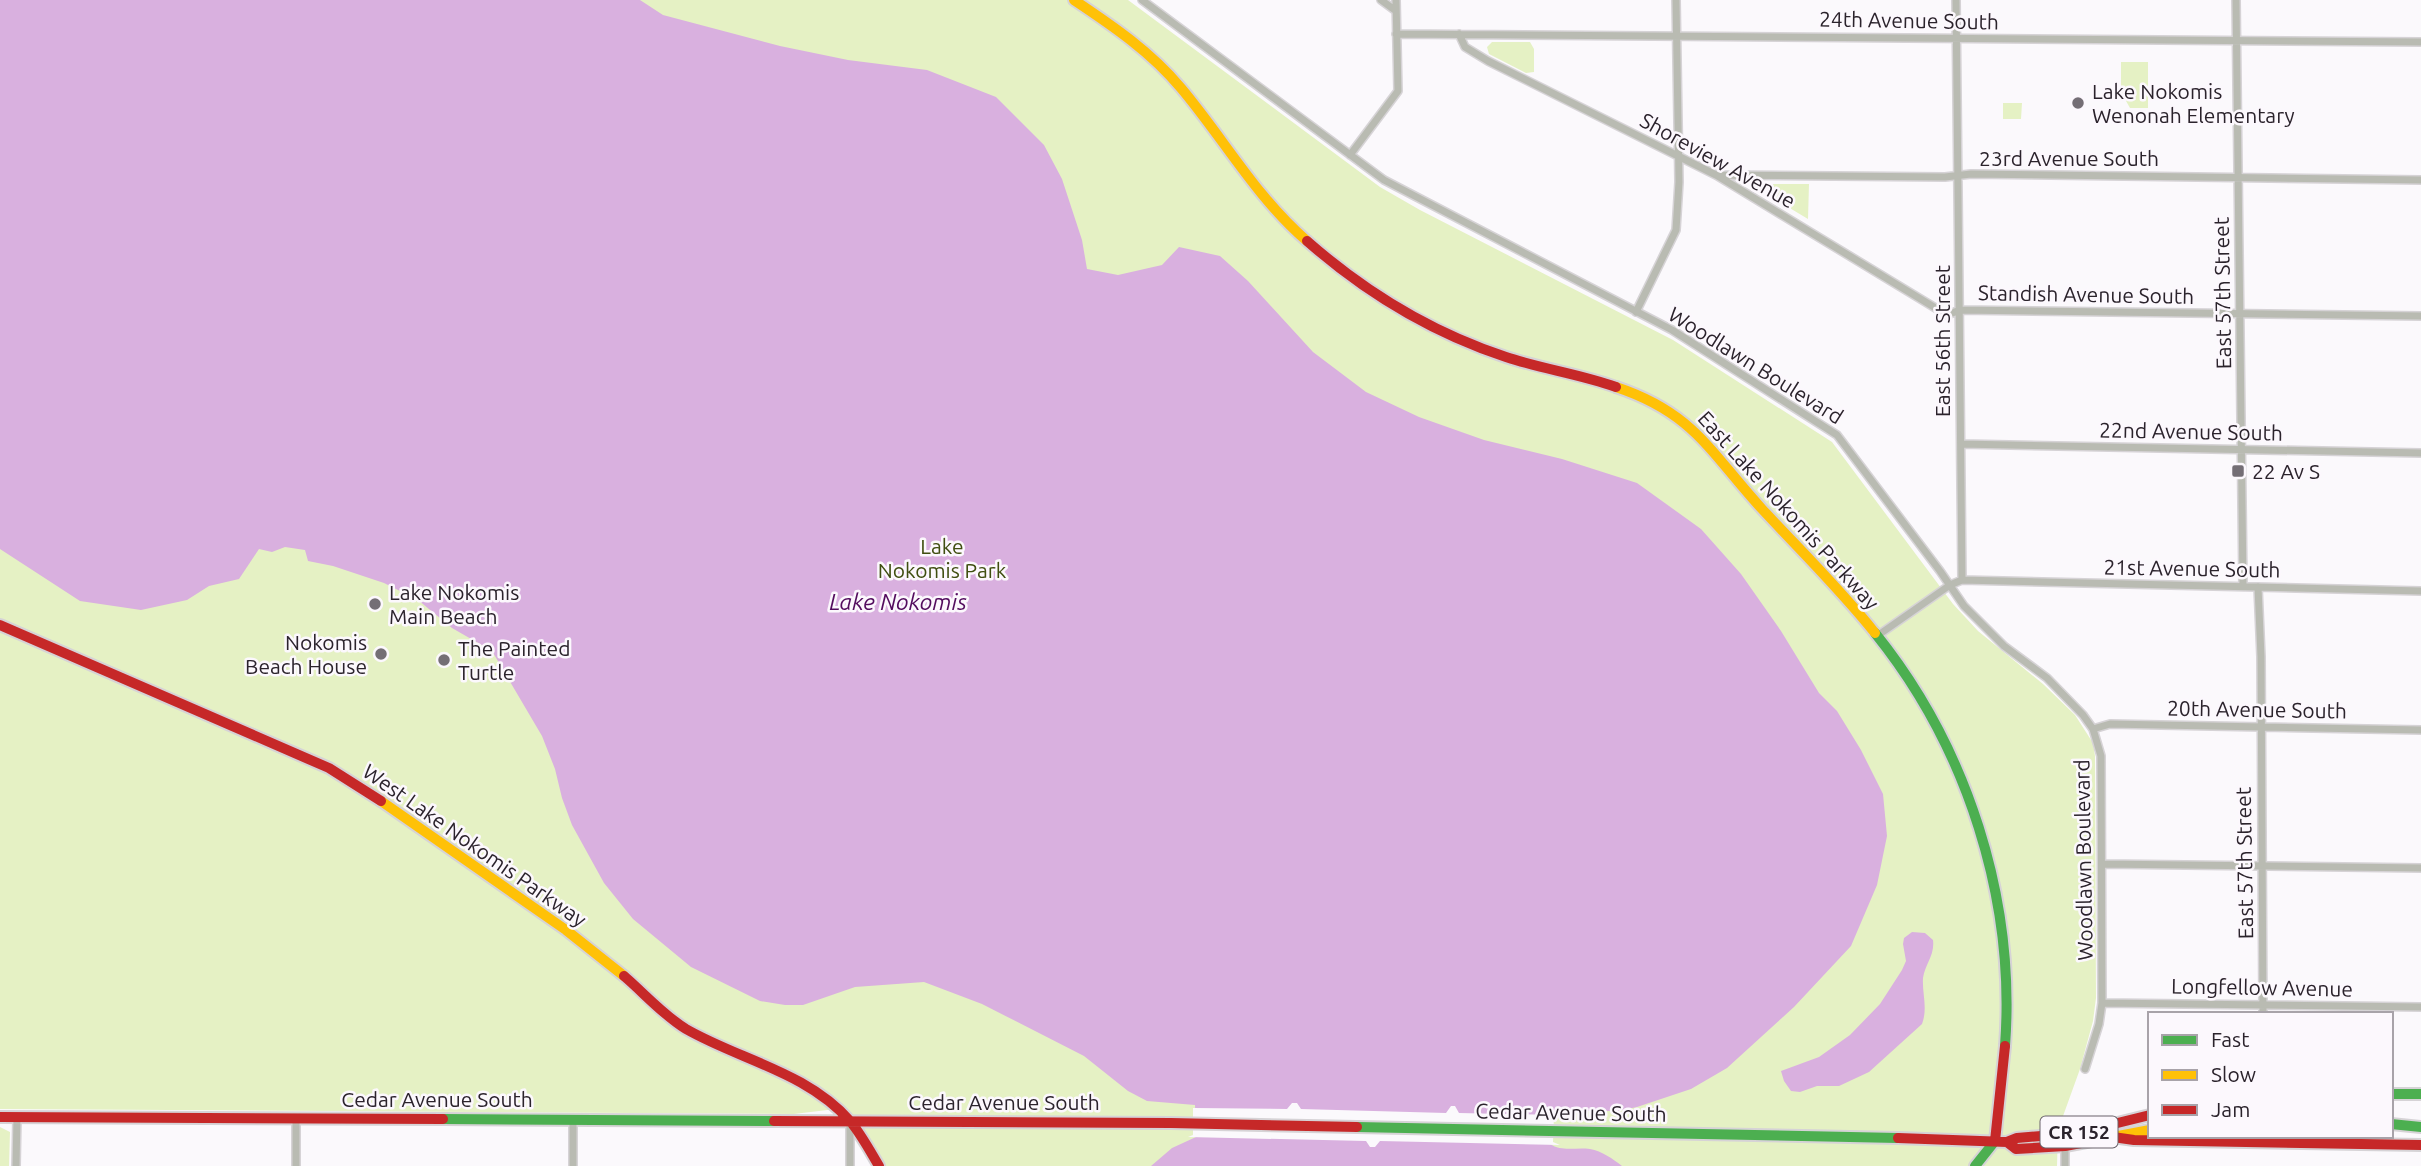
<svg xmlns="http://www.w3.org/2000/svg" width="2421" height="1166" font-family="Ubuntu,sans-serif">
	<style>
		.green { fill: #e5f1c4 }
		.water { fill: #d9b0df }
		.pier { fill: #fbf9fc }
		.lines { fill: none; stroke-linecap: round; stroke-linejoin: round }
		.street-casing { stroke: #d6d3d6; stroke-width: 10 }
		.fast-casing { stroke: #d6d3d6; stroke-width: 14 }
		.slow-casing { stroke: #d6d3d6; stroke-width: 14 }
		.jam-casing { stroke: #d6d3d6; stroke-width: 14 }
		.street { stroke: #b9bbb2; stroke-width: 7 }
		.fast { stroke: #4caf50; stroke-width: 10 }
		.slow { stroke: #ffc107; stroke-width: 10 }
		.jam { stroke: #c62828; stroke-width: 10 }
		.poi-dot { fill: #746e75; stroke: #fcf8fd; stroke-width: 2.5 }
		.labels { text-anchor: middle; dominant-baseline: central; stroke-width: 5; stroke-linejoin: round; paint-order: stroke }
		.shield { fill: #fcf8fd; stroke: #6a636b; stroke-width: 2 }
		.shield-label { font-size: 19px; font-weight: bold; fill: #2b232c }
		.street-label { font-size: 21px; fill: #2b232c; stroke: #fcf8fd }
		.poi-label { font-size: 21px; fill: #2b232c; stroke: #fcf8fd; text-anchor: start }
		.park-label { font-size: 21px; fill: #404e11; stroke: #fcf8fd }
		.water-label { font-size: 23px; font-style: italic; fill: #530c5e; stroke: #fcf8fd }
	</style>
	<rect width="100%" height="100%" fill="#fbf9fc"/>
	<!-- green -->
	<path class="green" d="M0 0H1128L1380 187 1420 210 1673 340 1832 442 1953 604 1978 631 2043 684 2075 715 2093 743 2095 756 2096 998 2093 1021 2080 1069 2058 1130 2057 1166H885L868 1139 844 1108 794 1114 0 1109Z
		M1492 42H1530L1534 49V72L1526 73 1489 54 1487 47Z
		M2121 62H2148V108H2130L2121 92Z
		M2003 103H2022L2021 119H2003Z
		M1773 184H1809L1808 219 1768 195 1769 186Z
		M0 1127 10 1132 9 1166H0Z"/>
	<!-- water -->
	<path class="water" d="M0 0H640L663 15 780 46 848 60 927 70 996 97 1044 145 1062 179 1082 240 1087 269 1118 275 1162 265 1179 247 1220 256 1248 281 1313 352 1366 392 1419 417 1484 440 1562 459 1637 483 1701 529 1741 574 1781 631 1819 693 1837 711 1861 750 1883 794 1887 836 1877 885 1851 946 1794 1007 1727 1068 1691 1089 1637 1107 1618 1111H1553L1550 1114V1144C1562 1152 1576 1147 1590 1149 1602 1151 1613 1159 1622 1166H1151L1172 1148 1196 1137 1195 1105 1147 1101 1128 1091 1084 1056 982 1004 924 982 855 987 803 1005H785L760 1001 691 967 633 919 604 883 572 825 562 798 555 769 542 736 492 651 452 628 418 600 384 583 333 566 308 561 305 550 285 547 272 552 259 549 239 579 209 586 187 600 141 610 80 601 0 549Z
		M1912 932 1925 933 1933 940C1935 955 1925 964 1923 978 1922 994 1928 1008 1922 1024L1869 1072 1839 1086H1817L1800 1092 1791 1091 1784 1081 1781 1071 1819 1057 1850 1035 1880 1004 1902 970 1906 961 1903 944 1904 938Z"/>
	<!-- pier -->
	<path class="pier" d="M1292 1103H1297L1301 1109 1446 1113 1451 1106H1455L1459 1113 1554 1115 1553 1142 1560 1145 1380 1141 1375 1147H1370L1366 1141 1188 1137 1193 1135V1108L1287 1109Z"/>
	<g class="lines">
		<!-- street casing -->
		<g class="street-casing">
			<path id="street" d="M1142 0 1384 180 1672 330 1837 435 1940 571 1964 606 2004 646 2047 678 2083 715 2093 729 2101 756 2102 1003 2099 1024 2085 1069
				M1381 0 1396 11
				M1956 0 1962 580
				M2236 0 2243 586
				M1396 34 2421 42
				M1459 34 1465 47 1488 61 1716 175 1947 315 1960 310 2421 316
				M1350 155 1398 91 1396 0
				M1717 175 1945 177 1971 174 2421 180
				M1636 312 1676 230 1679 182 1676 0
				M1961 444 2421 453
				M2258 587 2261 657 2263 1014
				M1877 636 1950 585 1962 580 2421 591
				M2093 729 2110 724 2421 730
				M2103 864 2421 868
				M2102 1003 2421 1007
				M573 1119V1166
				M850 1122V1166
				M2065 1146V1166
				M16 1166 17 1117
				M296 1166V1118"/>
		</g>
		<!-- fast casing -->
		<g class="fast-casing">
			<path id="fast" d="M1875 633C1967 747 2016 899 2005 1046
				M2391 1094H2421
				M443 1119 774 1121
				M2391 1124 2421 1127
				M1357 1127 1898 1138
				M1975 1166 1995 1141"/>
		</g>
		<!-- slow casing -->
		<g class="slow-casing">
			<path id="slow" d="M1074 0C1113 26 1151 52 1181 88 1224 139 1256 197 1307 241
				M1616 387C1694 413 1710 452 1762 509 1800 550 1840 589 1875 633
				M381 801 566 930 624 976
				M2113 1137 2150 1130"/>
		</g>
		<!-- jam casing -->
		<g class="jam-casing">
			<path id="jam" d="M1307 241C1365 292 1433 333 1506 357 1542 369 1580 374 1616 387
				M0 625 329 768 381 801
				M624 976C644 993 663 1015 686 1029 740 1060 807 1072 850 1121 861 1134 870 1151 879 1166
				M0 1117 443 1119
				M774 1121 1171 1123 1357 1127
				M1898 1138 2007 1142 2016 1149 2065 1146 2113 1137 2134 1140 2421 1145
				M1995 1141 2005 1046
				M2007 1142 2017 1138 2077 1133 2150 1115"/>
		</g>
		<!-- street -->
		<use href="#street" class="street"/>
		<!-- fast -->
		<use href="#fast" class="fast"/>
		<!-- slow -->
		<use href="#slow" class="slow"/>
		<!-- jam -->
		<use href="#jam" class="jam"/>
	</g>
	<!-- markers -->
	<g class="poi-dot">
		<circle cx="2078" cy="103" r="7"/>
		<rect x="2231" y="464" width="14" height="14" rx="3.5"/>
		<circle cx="375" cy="604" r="7"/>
		<circle cx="381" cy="654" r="7"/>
		<circle cx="444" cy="660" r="7"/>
	</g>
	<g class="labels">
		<!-- shield labels -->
		<rect class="shield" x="2040.5" y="1116.5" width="77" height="31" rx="5"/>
		<g class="shield-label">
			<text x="2079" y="1132">CR 152</text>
		</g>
		<!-- street labels -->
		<g class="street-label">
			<text transform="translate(1909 20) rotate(1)">24th Avenue South</text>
			<text x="2069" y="158">23rd Avenue South</text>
			<text transform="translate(1718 160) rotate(29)">Shoreview Avenue</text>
			<text transform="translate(2222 293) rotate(-91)">East 57th Street</text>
			<text transform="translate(2086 294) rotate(1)">Standish Avenue South</text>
			<text transform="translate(1942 341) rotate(-90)">East 56th Street</text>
			<text transform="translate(1756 365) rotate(32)">Woodlawn Boulevard</text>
			<text transform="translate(2191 431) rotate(1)">22nd Avenue South</text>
			<text transform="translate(1789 510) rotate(48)">East Lake Nokomis Parkway</text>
			<text transform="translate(2192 568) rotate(1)">21st Avenue South</text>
			<text transform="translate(2257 709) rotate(1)">20th Avenue South</text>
			<text transform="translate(475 845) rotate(35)">West Lake Nokomis Parkway</text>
			<text transform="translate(2083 860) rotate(-91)">Woodlawn Boulevard</text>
			<text transform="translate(2244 863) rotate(-91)">East 57th Street</text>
			<text transform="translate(2262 987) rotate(1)">Longfellow Avenue</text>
			<text x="437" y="1099">Cedar Avenue South</text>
			<text x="1004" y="1102">Cedar Avenue South</text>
			<text transform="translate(1571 1112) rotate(1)">Cedar Avenue South</text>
		</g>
		<!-- poi labels -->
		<g class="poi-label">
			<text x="2092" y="91">Lake Nokomis<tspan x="2092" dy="24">Wenonah Elementary</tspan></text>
			<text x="2252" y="471">22 Av S</text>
			<text x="389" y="592">Lake Nokomis<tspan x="389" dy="24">Main Beach</tspan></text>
			<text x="367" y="642" text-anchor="end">Nokomis<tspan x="367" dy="24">Beach House</tspan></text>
			<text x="458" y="648">The Painted<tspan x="458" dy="24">Turtle</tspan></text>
		</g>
		<!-- park labels -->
		<g class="park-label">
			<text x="942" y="546">Lake<tspan x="942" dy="24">Nokomis Park</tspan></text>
		</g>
		<!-- water labels -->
		<g class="water-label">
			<text x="898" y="601">Lake Nokomis</text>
		</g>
	</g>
	<!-- legend -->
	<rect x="2148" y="1012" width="245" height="126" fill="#fcf8fd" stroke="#a8a3a9" stroke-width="2"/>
	<rect x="2162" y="1035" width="35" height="10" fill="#4caf50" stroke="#a8a3a9" stroke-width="2"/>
	<text x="2211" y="1047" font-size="21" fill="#2b232c">Fast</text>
	<rect x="2162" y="1070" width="35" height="10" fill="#ffc107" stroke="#a8a3a9" stroke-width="2"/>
	<text x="2211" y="1082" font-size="21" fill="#2b232c">Slow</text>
	<rect x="2162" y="1105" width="35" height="10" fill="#c62828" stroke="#a8a3a9" stroke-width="2"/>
	<text x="2211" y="1117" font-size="21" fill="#2b232c">Jam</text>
</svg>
